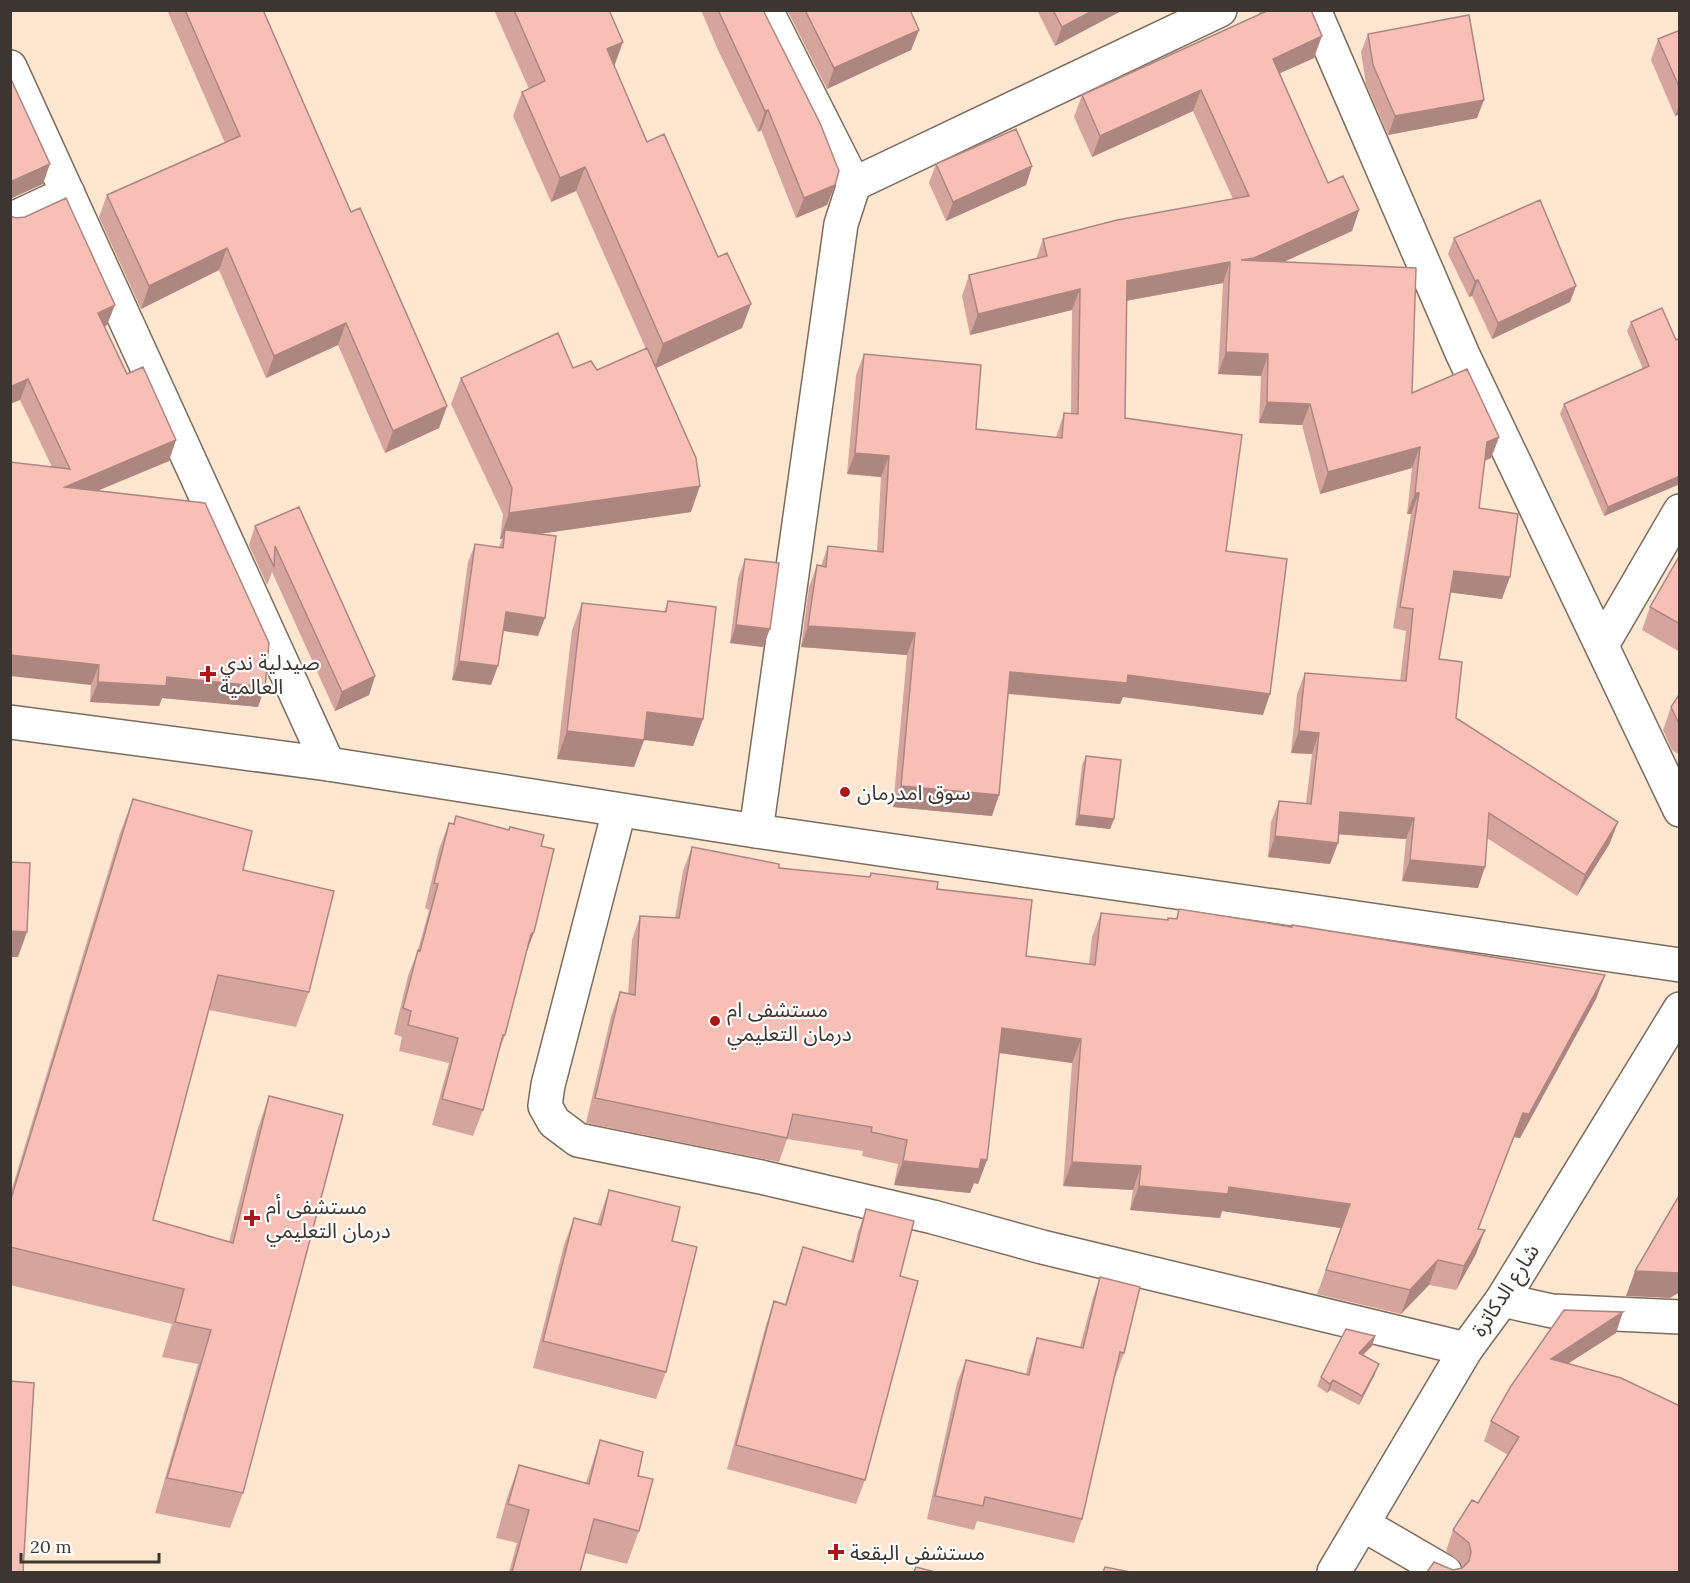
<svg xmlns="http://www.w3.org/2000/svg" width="1690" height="1583" font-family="Lora,'Noto Sans Arabic',serif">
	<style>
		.built { fill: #fee6d1 }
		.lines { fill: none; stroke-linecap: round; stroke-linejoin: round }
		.minor-casing { stroke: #7b6c5e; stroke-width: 36 }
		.tertiary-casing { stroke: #7b6c5e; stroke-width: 36 }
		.minor { stroke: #fff; stroke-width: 33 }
		.tertiary { stroke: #fff; stroke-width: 33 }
		.wall { fill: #d5a49d }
		.shaded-wall { fill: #ae8680 }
		.building { fill: #f8bfb7; stroke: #ae8680; stroke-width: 1.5 }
		.poi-dot { fill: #aa1719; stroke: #fff; stroke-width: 2 }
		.labels { text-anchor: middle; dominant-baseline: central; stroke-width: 4.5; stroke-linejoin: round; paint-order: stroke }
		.poi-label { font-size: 21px; fill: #3d3630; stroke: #fff; text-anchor: start }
		.street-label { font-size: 21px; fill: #3d3630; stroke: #fff }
	</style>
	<rect width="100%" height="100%" fill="#feefe3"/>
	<!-- built -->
	<path class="built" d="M11 11H1679V1572H11Z"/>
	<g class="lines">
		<!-- minor casing -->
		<g class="minor-casing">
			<path id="minor" d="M766 10 854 184
				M1314 10 1463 355 1680 810
				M10 67 328 764
				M10 220 68 193
				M1602 645 1680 511
				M619 811 548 1085 545 1106 554 1122 578 1140 761 1177 933 1217 1042 1247 1466 1349
				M756 831 841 224 854 184 1220 10
				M1502 1300 1552 1311 1680 1317
				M1364 1525 1445 1572"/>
		</g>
		<!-- tertiary casing -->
		<g class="tertiary-casing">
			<path id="tertiary" d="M10 722 328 764 756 831 1680 965
				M1334 1572 1466 1349 1502 1300 1680 1009"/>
		</g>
		<!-- minor -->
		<use href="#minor" class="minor"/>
		<!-- tertiary -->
		<use href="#tertiary" class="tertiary"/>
	</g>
	<!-- wall -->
	<path class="wall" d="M167 10H263L351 212 447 406 439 428 385 453 338 345 266 378 219 270 141 309 99 217 107 195 225 143Z
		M494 10H609L614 66 647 142 718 257 751 304 742 328 656 368 691 512 538 534V636L503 631 491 685 452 680 468 562 475 544 499 547 502 539H500L503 514 451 404 461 378 573 368 597 370 646 349 576 191 551 202 513 116 522 92 529 89Z
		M701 10H763L835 185 827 205 796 218 761 130 758 132 718 50Z
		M787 10H910L919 30 911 50 827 89Z
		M1037 10H1123L1055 46Z
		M1258 10H1311L1314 58 1279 73 1328 183 1359 210 1352 231 1283 262 1412 393 1499 437 1491 458 1484 461 1479 508 1502 599 1450 592 1439 659 1456 718 1610 843 1577 896 1487 838 1478 888 1402 881 1406 839 1338 834V843L1330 864 1268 857 1271 822 1279 801 1306 803 1312 754 1291 753 1297 694 1305 673 1400 681 1406 631 1393 628 1411 514H1407L1412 468 1320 494 1302 425 1259 423 1261 376 1218 374 1223 283 1126 301 1125 418 1226 551 1263 715 1123 697 1120 704 1008 694 992 816 893 807 907 655 801 647 809 587 817 565 821 566 828 546 877 551 881 477 847 474 856 375 864 354 976 429 1056 438 1057 434 1064 413H1071L1072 310 970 335 962 296 969 275 1036 259 1043 239 1233 199 1193 111 1092 157 1074 117 1082 95 1260 15Z
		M1680 30V114L1675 116 1651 60 1658 39Z
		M1368 34 1477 118 1388 135 1366 84 1361 52Z
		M936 164 1032 166 1026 185 946 221 929 183Z
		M10 216 107 325 105 327 169 461 97 491 258 707 162 698 159 706 90 702 91 685 52 467 20 400Z
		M1454 238 1576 286 1570 302 1492 339 1472 296 1469 297 1448 254Z
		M1631 322 1680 341V484L1604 516 1560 414 1564 404 1643 369 1627 331Z
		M299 507 375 676 369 695 335 711 272 572 267 585 249 545 255 526Z
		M1680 555V652L1642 630 1650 607Z
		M745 559 763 647 730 643 738 578Z
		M668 601 703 719 693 746 644 740 634 767 557 759 572 630 582 603 664 612Z
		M1680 693V755L1672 750 1663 730 1671 707Z
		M1086 756 1114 819 1110 829 1075 825 1082 765Z
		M133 799 243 870 309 992 296 1027 209 1010 153 1220 229 1242 257 1131 269 1096 243 1493 230 1528 155 1513 198 1364 162 1357 172 1324 10 1285V1195L120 833Z
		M456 816 541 846 534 932 526 953 505 1035 497 1057 483 1110 473 1136 432 1125 449 1063 399 1051 402 1037 394 1034 408 976 418 950 429 910 425 908 439 849 449 823 453 824Z
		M692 847 779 868 870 877 871 873 937 889 1026 956 1089 964 1092 937 1101 913 1167 920 1176 919 1179 909 1605 975 1596 999 1520 1138 1514 1137 1478 1229 1476 1254 1456 1290 1429 1285 1401 1314 1317 1294 1341 1228 1222 1211 1220 1218 1130 1210 1133 1190 1063 1186 1072 1063 999 1053 987 1160 978 1184 974 1183 970 1193 894 1185 898 1164 862 1156 863 1151 787 1139 779 1162 586 1123 611 1016 620 992 628 994 632 940 640 916 675 918 683 871Z
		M609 1190 666 1372 656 1399 533 1368 564 1245 574 1218 597 1224Z
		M866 1209 900 1276 865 1480 856 1504 727 1469 766 1325 774 1301 785 1304 795 1271 803 1247 851 1261 858 1232Z
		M1100 1277 1124 1353 1115 1377H1114L1082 1519 1074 1543 977 1521 974 1530 927 1519 957 1383 966 1360 1026 1374 1029 1361 1037 1338 1080 1347 1092 1301Z
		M1616 1333 1568 1363 1680 1572 1453 1570 1462 1567 1461 1563 1446 1551 1453 1530 1478 1503 1508 1455 1484 1441 1491 1421 1511 1386Z
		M1375 1336 1372 1346 1362 1355 1375 1374 1359 1405 1330 1390 1327 1393 1317 1386 1321 1377Z
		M600 1440 638 1476 639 1531 627 1564 585 1553 580 1572H509L517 1543 496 1538 507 1498 519 1465 586 1483Z"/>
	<!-- shaded-wall -->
	<path class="shaded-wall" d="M1094 10H1123L1055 46 1062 27Z
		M919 30 911 50 827 89 834 68Z
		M1322 36 1314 58 1265 80 1273 59Z
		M623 42 614 67 607 49Z
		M1201 90 1193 111 1092 157 1100 136Z
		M1484 100 1477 118 1388 135 1395 116Z
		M1680 103V114L1675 116Z
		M768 110 761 130 758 132 765 111Z
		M50 164 43 184 10 199V182Z
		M1032 166 1026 185 946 221 953 202Z
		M585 167 576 191 551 202 560 178Z
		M835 185 827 205 796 218 804 198Z
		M1359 210 1352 231 1246 279 1241 260Z
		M227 248 219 270 141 309 149 286Z
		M1230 262 1223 283 1119 302 1127 281Z
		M1478 280 1472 296 1469 297 1475 281Z
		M1576 286 1570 302 1492 339 1498 323Z
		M1080 289 1072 310 970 335 978 314Z
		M751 304 742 328 654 369 663 344Z
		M115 305 107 325 91 334 98 313Z
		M346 323 338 345 266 378 274 356Z
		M1226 352 1268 354 1261 376 1218 374Z
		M28 379 20 400 10 404V387Z
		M1267 402 1310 404 1302 425 1259 423Z
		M447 406 439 428 385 453 393 431Z
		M1499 437 1491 458 1479 463 1487 442Z
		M176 440 169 461 58 507 65 487Z
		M1420 447 1412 468 1320 494 1328 472Z
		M855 453 889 456 881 477 847 474Z
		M1680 476V484L1604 516 1608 507Z
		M700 486 691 512 504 539 505 530 502 539H500L509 513Z
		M1415 493H1419L1411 514H1407Z
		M1454 571 1510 577 1502 599 1446 592Z
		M506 612 545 618 538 636 499 630Z
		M736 625 770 629 763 647 730 643Z
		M808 626 915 633 907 655 801 647Z
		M10 655 99 665 91 685 10 676Z
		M459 661 498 666 491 685 452 680Z
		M1010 672 1128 675 1270 694 1263 715 1123 697 1120 704 1002 693Z
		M375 676 369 695 335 711 342 692Z
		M167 677 265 687 258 707 162 698 159 706 90 702 98 682Z
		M647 712 703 719 693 746 638 739Z
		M567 731 644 740 634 767 557 759Z
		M1299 731 1319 733 1312 754 1291 753Z
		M901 786 999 795 992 816 893 807Z
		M1340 812 1414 818 1406 839 1333 834Z
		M1079 815 1114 819 1110 829 1075 825Z
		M1618 822 1610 843 1577 896 1585 875Z
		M1275 836 1338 843 1330 864 1268 857Z
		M1410 860 1485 867 1478 888 1402 881Z
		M10 931 27 932 18 957H10Z
		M534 932 525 957 531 934Z
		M1605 975 1596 999 1520 1138 1514 1137 1523 1113Z
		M1002 1028 1081 1039 1072 1063 993 1052Z
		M981 1159 987 1160 978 1184 974 1183 970 1193 894 1185 903 1161Z
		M1072 1162 1141 1166 1133 1190 1063 1186Z
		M1139 1186 1229 1187 1350 1204 1341 1228 1222 1211 1220 1218 1130 1210Z
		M1485 1230 1476 1254 1456 1290 1464 1266Z
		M1438 1260 1429 1285 1401 1314 1410 1290Z
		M1635 1271 1680 1273V1292L1670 1298 1626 1296Z
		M1623 1312 1616 1333 1544 1379 1551 1359Z
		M1375 1336 1372 1346 1355 1363 1359 1353Z
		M1379 1364 1375 1374 1359 1405 1362 1396Z
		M1333 1380 1330 1390 1327 1393 1330 1384Z"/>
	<!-- building -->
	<path class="building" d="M185 10H263L351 212 360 208 447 406 393 431 346 323 274 356 227 248 149 286 107 195 240 136Z
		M514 10H609L623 42 607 49 647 142 664 134 718 257 727 253 751 304 663 344 585 167 560 178 522 92 545 81Z
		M718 10H763L820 123 839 171 835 185 804 198 768 110 765 111Z
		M805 10H910L919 30 834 68Z
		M1053 10H1094L1062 27Z
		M1269 10H1311L1322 36 1273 59 1328 183 1343 176 1359 210 1254 258 1241 260 1416 268 1412 393 1467 369 1499 437 1487 442 1479 508 1518 514 1510 577 1454 571 1439 659 1462 662 1456 718 1618 822 1585 875 1489 813 1485 867 1410 860 1414 818 1340 812 1338 843 1275 836 1279 801 1311 804 1319 733 1299 731 1305 673 1406 681 1413 609 1400 607 1419 493H1415L1420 447 1328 472 1310 404 1267 402 1268 354 1226 352 1230 262 1127 281 1125 418 1242 435 1226 551 1287 559 1270 694 1128 675 1127 683 1010 672 999 795 901 786 915 633 808 626 817 565 826 567 828 546 883 552 889 456 855 453 864 354 981 365 976 429 1062 438 1064 413 1078 414 1080 289 978 314 969 275 1047 256 1043 239 1117 220 1249 196 1201 90 1100 136 1082 95Z
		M1469 15 1484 100 1395 116 1373 65 1368 34Z
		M1680 30V89L1658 39Z
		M10 77 50 164 10 182Z
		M1016 129 1032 166 953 202 936 164Z
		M66 198 115 305 98 313 127 374 143 367 176 440 65 487 205 503 269 643 265 687 167 677 166 686 98 682 99 665 10 655V462L70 469 28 379 10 387V216L16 218 25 217Z
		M1540 200 1576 286 1498 323 1478 280 1475 281 1454 238Z
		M1662 308 1676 340 1678 339 1680 341V476L1608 507 1564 404 1649 366 1631 322Z
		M558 333 573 368 591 361 597 370 647 348 696 458 700 486 509 513 512 488 461 378Z
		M299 507 375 676 342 692 275 546 274 567 255 526Z
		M505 530 556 536 545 618 506 612 498 666 459 661 475 544 503 548Z
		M1680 555V624L1650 607Z
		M745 559 779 563 770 629 736 625Z
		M668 601 716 607 703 719 647 712 644 740 567 731 582 603 666 612Z
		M1680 693V726L1671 707Z
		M1086 756 1121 760 1114 819 1079 815Z
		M133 799 252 831 243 870 334 891 309 992 218 975 153 1220 233 1243 269 1096 343 1115 243 1493 167 1478 211 1330 175 1322 184 1289 10 1247V1202Z
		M456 816 509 830 510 827 544 835 541 846 554 849 534 932 531 934 505 1035H503L483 1110 442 1099 458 1038 408 1025 411 1011 403 1008 418 950 420 951 438 884 434 883 449 823 454 824Z
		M692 847 779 864V868L870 877 871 873 938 882 937 889 1032 900 1026 956 1095 965 1101 913 1168 920V918L1177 919 1179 909 1292 927V925L1605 975 1529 1114 1523 1113 1478 1229 1485 1230 1464 1266 1438 1260 1410 1290 1326 1270 1350 1204 1229 1187 1228 1194 1139 1186 1141 1166 1072 1162 1081 1039 1002 1028 987 1160 981 1159 979 1169 903 1161 907 1140 871 1132 872 1127 793 1114 787 1138 595 1098 620 992 635 995 640 916 679 918Z
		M10 862 30 863 27 932 10 931Z
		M609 1190 680 1207 672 1241 697 1247 666 1372 543 1341 574 1218 601 1225Z
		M1680 1194V1273L1635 1271Z
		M866 1209 914 1221 900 1276 918 1281 865 1480 736 1445 774 1301 786 1305 803 1247 853 1262Z
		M1100 1277 1140 1287 1124 1353 1120 1352 1082 1519 985 1497 983 1506 935 1496 966 1360 1029 1375 1037 1338 1083 1348Z
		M1564 1310 1623 1312 1551 1359 1621 1378 1680 1406V1572H1427L1434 1562 1453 1570 1462 1568 1469 1561 1471 1552 1469 1543 1453 1530 1472 1500 1478 1503 1519 1437 1491 1421 1511 1386Z
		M1346 1329 1375 1336 1359 1353 1379 1364 1362 1396 1333 1380 1330 1384 1321 1377Z
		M10 1381 34 1383 23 1572H10Z
		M600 1440 643 1452 638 1476 653 1479 639 1531 594 1519 580 1572H512L529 1510 508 1504 519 1465 589 1484Z
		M916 1567 935 1572H914Z
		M1105 1567 1130 1572H1103Z"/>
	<!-- markers -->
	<g class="poi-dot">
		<path d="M205 665h6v6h6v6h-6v6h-6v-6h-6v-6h6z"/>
		<circle cx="845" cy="792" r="6"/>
		<circle cx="715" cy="1021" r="6"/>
		<path d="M249 1209h6v6h6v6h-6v6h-6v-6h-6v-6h6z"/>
		<path d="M833 1543h6v6h6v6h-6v6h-6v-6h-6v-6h6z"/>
	</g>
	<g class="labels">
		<!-- poi labels -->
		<g class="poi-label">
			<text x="220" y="662">صيدلية ندي<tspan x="220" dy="24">العالمية</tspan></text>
			<text x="857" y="792">سوق امدرمان</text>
			<text x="727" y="1009">مستشفى ام<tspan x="727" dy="24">درمان التعليمي</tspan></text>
			<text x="266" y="1206">مستشفى أم<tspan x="266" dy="24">درمان التعليمي</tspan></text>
			<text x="850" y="1552">مستشفى البقعة</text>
		</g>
		<!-- street labels -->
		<g class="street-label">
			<text transform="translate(1505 1290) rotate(-57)">شارع الدكاترة</text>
		</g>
	</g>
	<!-- border -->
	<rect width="1690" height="1583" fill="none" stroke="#3d3630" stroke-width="24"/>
	<!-- scale -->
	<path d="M21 1553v9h138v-9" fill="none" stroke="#3d3630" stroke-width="3"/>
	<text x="30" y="1553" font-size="18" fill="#3d3630" stroke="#ffffff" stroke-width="4.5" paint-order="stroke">20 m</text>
</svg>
